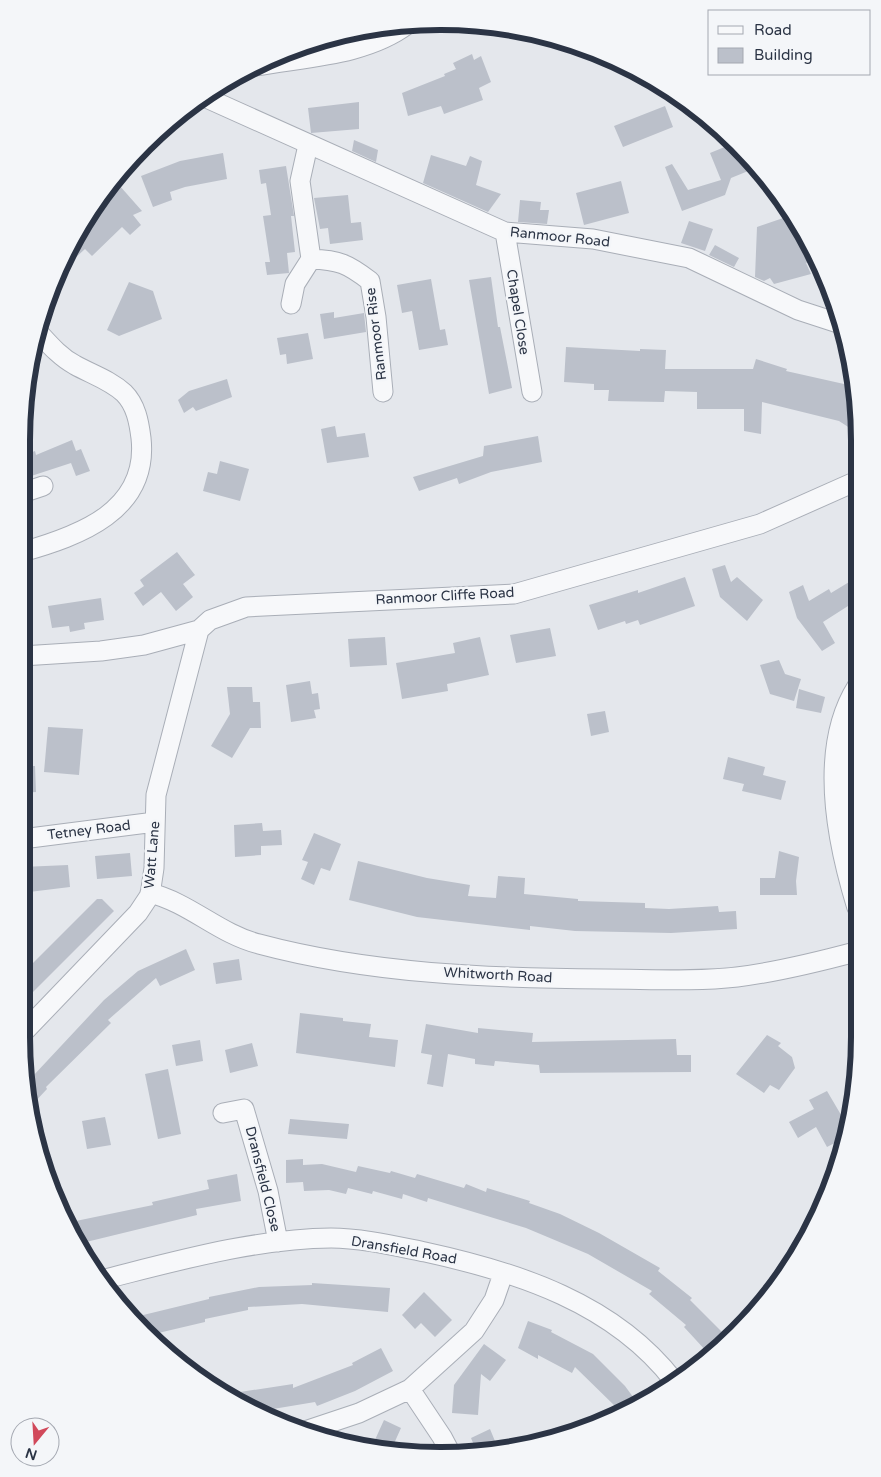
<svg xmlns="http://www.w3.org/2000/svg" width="881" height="1477" font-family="'Varela Round',sans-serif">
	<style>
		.building { fill: #bbc0ca }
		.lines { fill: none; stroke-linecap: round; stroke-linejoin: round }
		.minor-casing { stroke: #a9aeb7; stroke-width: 21 }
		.tertiary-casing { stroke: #a9aeb7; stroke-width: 26 }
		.minor { stroke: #f7f8fa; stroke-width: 19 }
		.tertiary { stroke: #f7f8fa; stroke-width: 24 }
		.labels { text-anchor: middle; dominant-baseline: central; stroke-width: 5; stroke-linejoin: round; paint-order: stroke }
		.street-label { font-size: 14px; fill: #2b3445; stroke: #f4f6f9 }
		.rim { fill: none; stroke: #2b3445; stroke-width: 6 }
	</style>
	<rect width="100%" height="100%" fill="#e4e7ec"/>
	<!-- building -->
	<path class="building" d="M472 54 474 60 481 56 491 82 479 88 483 100 444 114 441 106 408 116 402 93 445 76 444 74 456 69 453 63Z
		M359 102V129L311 133 308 108Z
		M665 106 673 127 623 147 614 126Z
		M354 140 378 150 376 162 352 151Z
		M732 144 758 167 731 178 725 195 682 211 665 167 672 164 688 190 721 180 710 153Z
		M223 153 227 179 185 187 170 192 172 200 153 207 141 176 180 161Z
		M431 155 466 166 470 156 482 161 476 185 501 194 488 212 423 183Z
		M286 166 294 216H291L295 252 287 253 289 273 267 275 265 262H270L263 216 271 215 266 183 261 184 259 170Z
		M621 181 629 213 584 225 576 193Z
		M119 185 142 211 133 215 141 225 130 235 122 227 92 256 85 249 63 269 83 225 94 215 91 210Z
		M348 195 351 223 361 222 363 240 330 244 328 228 320 229 314 198Z
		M520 200 541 202 540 210H549L547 224 518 222Z
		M792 215 814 259 806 263 811 274 774 284 770 278 764 281 755 277 757 227Z
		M689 221 713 229 705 251 681 243Z
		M715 245 739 258 734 267 709 255Z
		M491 277 498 327H500L512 388 489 394 469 280Z
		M431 279 440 330 445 329 448 345 419 350 412 311 402 313 397 285Z
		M129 282 153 291 162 319 119 336 107 330Z
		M334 312V318L364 313 366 332 324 339 320 314Z
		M308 333 313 359 287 364 286 354 280 355 277 338Z
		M566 347 640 351V349L666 350 665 369H753L756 359 787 369 786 371 844 384 855 391 859 413V434L839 421 762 402 761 434 744 431V409H697V392L665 391 664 402 608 401 609 390H594V384L564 382Z
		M227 379 232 397 196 411 193 407 184 413 178 400 189 391Z
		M335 426 337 437 365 433 369 457 327 463 321 429Z
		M538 436 542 462 491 472 459 484 457 478 419 491 413 477 483 456 484 446Z
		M72 440 76 451 81 449 90 471 76 476 71 463 22 479V456L35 451 36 455Z
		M220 461 249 469 240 501 203 491 208 472 217 474Z
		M177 552 195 575 183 584 193 597 176 611 161 592 143 606 134 593 144 586 140 580Z
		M725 565 731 582 737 577 763 600 747 621 720 597 712 569Z
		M859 576V599L823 622 835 643 822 651 797 618 789 592 803 585 809 601 829 589 831 593Z
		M685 577 695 606 640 625 638 620 626 624 625 621 598 630 589 605 638 590V593Z
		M101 598 104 620 84 623 85 629 70 632 69 626 52 628 48 606Z
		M550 628 556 656 516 663 510 635Z
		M385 637 387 665 350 667 348 639Z
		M480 637 489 675 447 684 448 691 402 699 396 663 455 653 453 643Z
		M779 660 785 674 801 679 794 701 770 694 760 665Z
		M310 681 312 694 318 693 320 709 314 710 316 718 291 722 286 685Z
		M227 687H252L253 702H260L261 728H250L232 758 211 746 230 714Z
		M799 689 825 697 821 713 796 708Z
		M605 711 609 732 591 736 587 714Z
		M48 727 83 729 79 775 44 772Z
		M728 757 765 767 763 775 786 781 781 800 742 791 744 784 723 779Z
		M22 766H35L36 792 22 793Z
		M262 823 263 831 281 830 282 845 261 846V855L235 857 234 825Z
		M314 833 341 844 330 871 321 868 314 885 301 879 308 862 302 860Z
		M779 851 799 857 796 881 797 895H760V878H775Z
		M130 853 132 876 97 879 95 856Z
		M358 861 427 878 470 885 468 896 496 898 498 876 525 878 524 894 578 899V901L645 903V908L669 909 718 906 719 912 736 911 737 929 671 933 575 931 530 926V930L417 917 349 900Z
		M68 865 70 887 21 893 22 867Z
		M97 899H102L114 911 21 1004V975Z
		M186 949 195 970 160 986 156 978 108 1020 111 1023 46 1087 47 1089 32 1105 27 1071 33 1076 104 1000 138 971Z
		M239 959 242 980 216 984 213 963Z
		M300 1013 343 1018V1021L371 1024 369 1037 398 1040 395 1067 296 1053Z
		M426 1024 478 1033V1028L533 1033 532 1042 676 1039 677 1055H691V1072L540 1073 539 1065 495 1061 494 1066 475 1064V1059L448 1054 443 1087 427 1084 432 1055 421 1053Z
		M767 1035 781 1043 778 1046 792 1057 795 1068 779 1090 770 1085 764 1093 736 1074Z
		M200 1040 203 1061 176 1066 172 1045Z
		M252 1043 258 1066 230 1073 225 1050Z
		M168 1069 181 1134 158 1139 145 1074Z
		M827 1091 847 1125 844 1138 827 1147 816 1127 798 1138 789 1122 814 1109 809 1100Z
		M105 1117 111 1145 87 1149 82 1121Z
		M290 1119 349 1124 347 1139 288 1134Z
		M303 1159V1165L322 1164 356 1172 358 1166 390 1173 391 1171 415 1178 417 1174 464 1188 466 1184 486 1192 487 1188 530 1201 529 1203 560 1214 599 1233 660 1268 658 1271 692 1298 690 1300 725 1335 707 1352 684 1327 686 1325 649 1294 652 1291 588 1254 526 1228 428 1198 427 1202 403 1194 402 1199 373 1191 372 1194 348 1188 346 1194 329 1190 304 1191 303 1182 286 1183V1160Z
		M237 1174 241 1201 196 1209 197 1215 82 1243 71 1222 153 1205 152 1202 209 1189 207 1180Z
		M312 1283 390 1288 388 1312 302 1304 248 1307V1310L205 1319V1322L154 1334 135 1317 209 1299V1297L259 1287 312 1285Z
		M424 1292 452 1320 435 1337 421 1323 415 1329 402 1315Z
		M528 1321 552 1330 551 1332 593 1354 625 1386 636 1401 619 1410 575 1367 572 1373 538 1355V1359L518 1348Z
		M484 1344 506 1360 490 1381 481 1374 478 1415 452 1413 454 1385Z
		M381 1348 393 1371 355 1391 317 1406 315 1402 261 1411 227 1394 293 1384V1388L353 1365 352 1363Z
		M384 1420 401 1428 392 1448 374 1442Z
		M490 1429 497 1446 476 1450 471 1438Z"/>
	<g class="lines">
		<!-- minor casing -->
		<g class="minor-casing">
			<path id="minor" d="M256 66C305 57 366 56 408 24
				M202 96 505 232 593 239 689 258 798 310 841 324
				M505 232 532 392
				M311 259C339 260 348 264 370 281L376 317 383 392
				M291 304 295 284 311 259 300 181 308 145
				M22 493 43 486
				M22 552C79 536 149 511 141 438 139 422 136 405 124 393 110 380 91 374 75 365 60 357 49 344 38 332
				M22 656 101 651 144 645 199 630 210 620 246 607 514 594 760 524 859 480
				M22 839 155 822
				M150 893C190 903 219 934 259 944 371 974 489 978 604 979 648 979 694 982 737 977 778 972 818 962 859 951
				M21 1035 138 913 150 895 154 868 156 795 199 630
				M223 1113 244 1109 268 1191 278 1242
				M101 1280C177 1261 253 1239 331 1238 361 1238 395 1246 425 1252 517 1272 614 1303 674 1381
				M410 1389 442 1437 451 1454
				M302 1432 359 1413 410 1389 474 1331 494 1300 503 1274"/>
		</g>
		<!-- tertiary casing -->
		<g class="tertiary-casing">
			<path id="tertiary" d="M859 688C820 750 839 841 859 906"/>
		</g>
		<!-- minor -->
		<use href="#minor" class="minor"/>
		<!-- tertiary -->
		<use href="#tertiary" class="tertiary"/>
	</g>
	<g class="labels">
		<!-- street labels -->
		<g class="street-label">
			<text transform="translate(560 237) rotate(6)">Ranmoor Road</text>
			<text transform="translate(518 312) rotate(81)">Chapel Close</text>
			<text transform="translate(376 334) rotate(-97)">Ranmoor Rise</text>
			<text transform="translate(445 596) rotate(-3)">Ranmoor Cliffe Road</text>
			<text transform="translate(89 830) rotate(-7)">Tetney Road</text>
			<text transform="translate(152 855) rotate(-85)">Watt Lane</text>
			<text transform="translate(498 975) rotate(3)">Whitworth Road</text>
			<text transform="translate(263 1179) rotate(76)">Dransfield Close</text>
			<text transform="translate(404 1250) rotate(10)">Dransfield Road</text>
		</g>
	</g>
	<!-- crop -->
	<path d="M0 0H881V1477H0ZM440 30H441A410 410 0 0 1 851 440V1037A410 410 0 0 1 441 1447H440A410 410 0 0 1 30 1037V440A410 410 0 0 1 440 30Z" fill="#f4f6f9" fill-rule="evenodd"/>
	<path class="rim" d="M440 30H441A410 410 0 0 1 851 440V1037A410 410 0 0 1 441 1447H440A410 410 0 0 1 30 1037V440A410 410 0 0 1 440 30Z"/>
	<!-- legend -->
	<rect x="708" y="10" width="162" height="65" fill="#f4f6f9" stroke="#a4a8b1"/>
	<rect x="718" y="26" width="25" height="8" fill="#f7f8fa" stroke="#a4a8b1"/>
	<text x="754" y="35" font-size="15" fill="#2b3445">Road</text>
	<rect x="718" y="48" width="25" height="15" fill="#bbc0ca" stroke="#a4a8b1"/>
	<text x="754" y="60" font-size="15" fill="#2b3445">Building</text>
	<!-- north arrow -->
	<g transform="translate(35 1442) rotate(198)"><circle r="24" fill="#f4f6f9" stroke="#a4a8b1"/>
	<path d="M0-4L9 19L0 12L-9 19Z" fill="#d1495b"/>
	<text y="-8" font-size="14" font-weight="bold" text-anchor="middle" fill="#2b3445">N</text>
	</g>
</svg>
